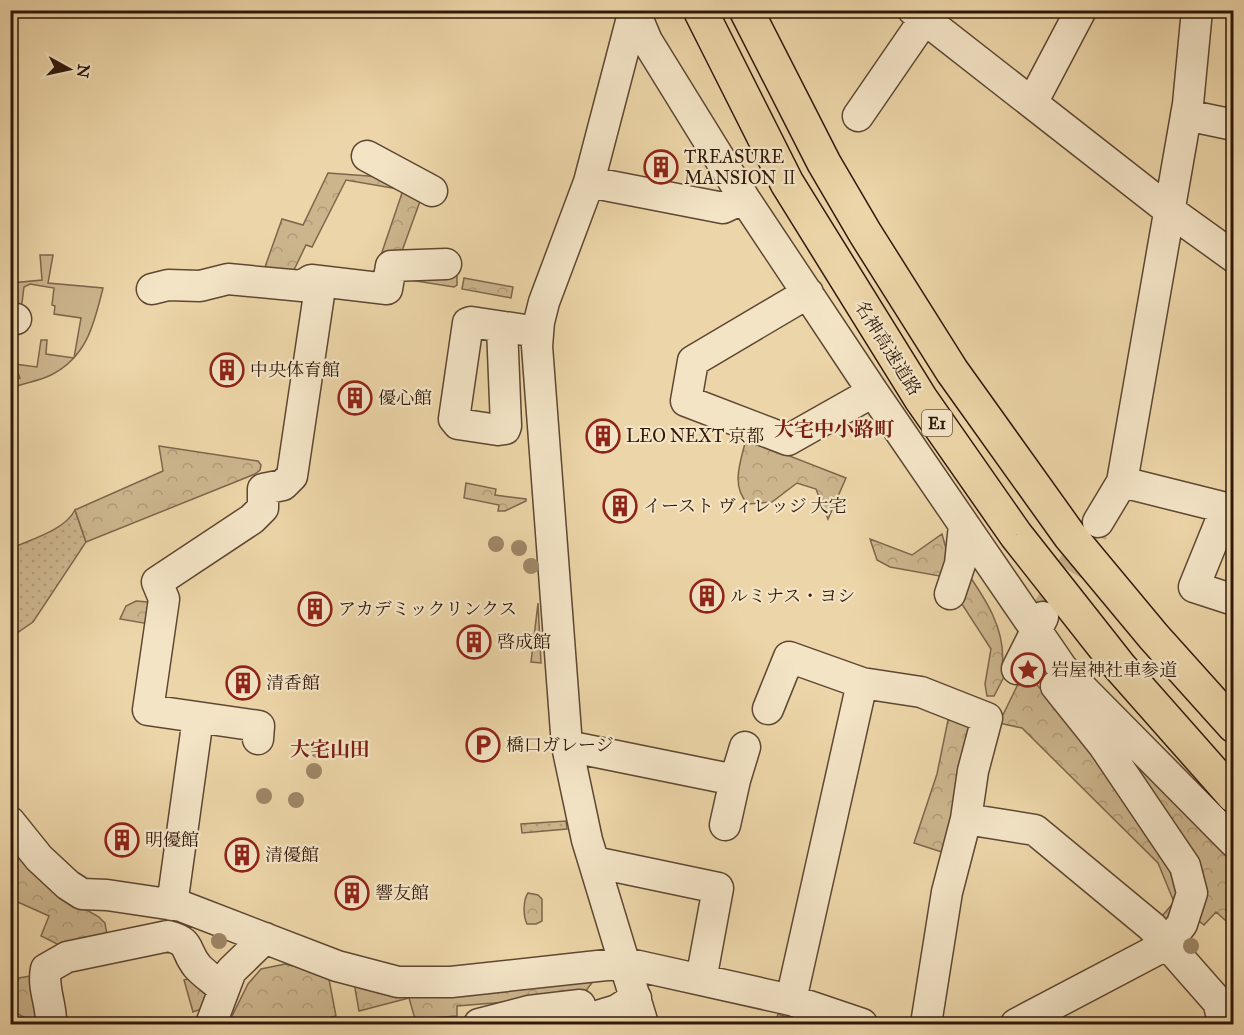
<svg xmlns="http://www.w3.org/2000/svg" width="1244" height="1035" font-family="'IM FELL Great Primer','Noto Serif JP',serif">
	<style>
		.grass { fill: url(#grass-dots); stroke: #7e664c; stroke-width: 1.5 }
		.forest { fill: url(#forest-crowns); stroke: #7e664c; stroke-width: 1.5 }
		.garden { fill: #ccb58d; stroke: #7e664c; stroke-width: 1.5 }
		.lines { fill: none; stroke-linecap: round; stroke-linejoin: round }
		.minor-tunnel { stroke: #c6af88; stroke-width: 30; stroke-dasharray: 30 15; stroke-linecap: butt }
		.minor-casing { stroke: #5e4732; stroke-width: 33 }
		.highway-casing { stroke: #2f180a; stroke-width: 36 }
		.minor { stroke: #f3e4c6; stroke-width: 30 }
		.highway { stroke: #ecd5a8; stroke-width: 33 }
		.tree { fill: #9e8767 }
		.labels { text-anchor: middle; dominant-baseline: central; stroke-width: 4.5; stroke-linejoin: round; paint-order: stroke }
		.shield { fill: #f3e4c6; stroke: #6a5542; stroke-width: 1.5 }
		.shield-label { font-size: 16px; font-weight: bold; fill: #2f180a }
		.poi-label { font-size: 18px; fill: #2f180a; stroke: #f3e4c6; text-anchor: start }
		.street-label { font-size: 18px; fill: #2f180a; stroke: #f3e4c6 }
		.neighbourhood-label { font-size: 20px; font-weight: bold; fill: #7a1f14; stroke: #f3e4c6 }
	</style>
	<defs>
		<pattern id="grass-dots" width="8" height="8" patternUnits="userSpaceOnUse" patternTransform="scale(1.5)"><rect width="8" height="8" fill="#ccb58d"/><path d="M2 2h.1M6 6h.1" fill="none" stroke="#b09b78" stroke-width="1.8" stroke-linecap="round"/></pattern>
		<pattern id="forest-crowns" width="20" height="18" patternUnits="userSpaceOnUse" patternTransform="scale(1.5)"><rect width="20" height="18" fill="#ccb58d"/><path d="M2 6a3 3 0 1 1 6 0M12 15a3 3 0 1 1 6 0" fill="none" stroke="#b09b78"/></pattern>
	</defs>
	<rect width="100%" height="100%" fill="#ecd5a8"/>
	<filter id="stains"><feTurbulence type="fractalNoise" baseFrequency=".00333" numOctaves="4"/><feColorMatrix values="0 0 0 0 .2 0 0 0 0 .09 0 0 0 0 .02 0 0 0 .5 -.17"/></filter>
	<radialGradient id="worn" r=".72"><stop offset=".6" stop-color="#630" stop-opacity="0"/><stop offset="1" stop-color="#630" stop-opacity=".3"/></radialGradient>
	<!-- grass -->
	<path class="grass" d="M75 510 86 542 33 622 11 637 10 549C31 539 64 531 75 510Z
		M566 821 567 829 522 833 521 824Z"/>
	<!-- forest -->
	<path class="forest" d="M328 173 382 177 398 189 346 180 312 247 306 245 293 272 265 267 282 219 303 225Z
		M403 190 423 193 402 251 379 261Z
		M446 275 457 276V285L454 287 397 278Z
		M464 278 513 287 511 298 462 289Z
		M746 439 846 478 828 519 816 489 797 483 772 502 748 504C730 486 741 461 746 439Z
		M159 446 258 461 261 465 260 470 255 474 86 542 75 510 163 471Z
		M466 483 496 489 495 495 526 499V501L505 511H498L499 505 464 498Z
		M942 534 952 570 964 568C985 598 1007 630 1002 668L1007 671 994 696H987L985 684 991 649 962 604 938 595 940 576 890 567 877 560 870 539 912 555Z
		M136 601 148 602 151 612 149 624 120 619 126 606Z
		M538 603 541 663 531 662Z
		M1030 677 1055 705 1110 778 1178 876 1182 899 1173 922H1157L1174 902 1158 863 1022 728 999 723 1021 678Z
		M949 715 975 728 948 854 914 843 937 774Z
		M1126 747 1233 856V927L1216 912 1204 925 1195 918 1137 784Z
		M10 838 78 905 99 917 105 923 107 935 67 949 41 936 49 916 11 899Z
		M528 893 538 895 542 899V921L536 924H527C523 916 523 900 528 893Z
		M285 964 328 974 336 1016 304 1024H228L248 984 261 969Z
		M30 976 38 984 44 1024H29L31 1021 11 1010 10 1000 19 978Z
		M190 978 208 988 204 1008 193 1012 184 980Z
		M594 980 582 996 457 1006V1016L415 1019 409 998 359 1011 354 983Z
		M778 1014 809 1024H775Z"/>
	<!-- garden -->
	<path class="garden" d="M40 255H53L48 283 103 288C94 324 87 357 51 375 39 381 24 383 11 388V381L20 378 14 364 37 367 41 340H47L46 354 74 358 81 318 54 314 55 306 52 305 54 288 30 284 24 287 22 303 16 312H11V283L42 280Z"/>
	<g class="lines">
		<!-- minor-tunnel -->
		<path class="minor-tunnel" d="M1047 610 1094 530"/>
		<!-- minor casing -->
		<g class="minor-casing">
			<path id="minor" d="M634 10 589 182 544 302 539 322 537 346 567 746 587 840 643 1024
				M634 10 647 41 744 198 873 392 1062 668 1234 842
				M913 10 1170 211 1234 257
				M1032 103 1081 10
				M1186 115 1234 125
				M858 116 924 20
				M367 156 432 191
				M589 182 723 208 744 198
				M152 289 168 285 200 286 228 279 302 286 311 280 387 289 391 266 446 264
				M808 293 693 361 686 401 788 440 873 392
				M10 319H16
				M502 327 506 426 505 429 498 430 458 424 454 419 468 323 471 322 538 332
				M1122 482 1234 510
				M1226 508 1194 587 1234 600
				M1098 522 1122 482 1188 104 1197 10
				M950 594 960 564 964 525
				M1017 669 1043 617
				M768 709 789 657 862 683 921 692 987 718 973 771 966 819 947 892 926 1024
				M258 739 259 726 148 710 164 599 157 582 252 519 263 508V489L283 485 292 476 321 281
				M567 746 735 780 725 825
				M735 780 745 747
				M966 819 1035 830 1152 927 1218 1002 1224 1024
				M10 822 39 858 68 885 82 894 107 895 181 906 337 966 398 982H451L625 963 791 1000 862 1024
				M594 862 718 888 701 980
				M172 905 198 718
				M791 1000 862 683
				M51 1024C52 1005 42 988 46 969L67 957 168 936C192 942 184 950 197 966 204 974 215 981 223 989
				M211 1024 231 971 265 938
				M479 1024 529 1011 580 1005
				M571 1024 617 1010 636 998
				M1016 1024 1166 945 1182 924 1192 893 1185 866 1104 746 1056 686"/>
		</g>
		<!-- highway casing -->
		<g class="highway-casing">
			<path id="highway" d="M700 10 787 183 921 399 1016 535 1120 667 1234 796
				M746 10 824 163 865 233 952 371 1070 536 1154 637 1234 726"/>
		</g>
		<!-- minor -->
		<use href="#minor" class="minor"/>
		<!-- highway -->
		<use href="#highway" class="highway"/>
	</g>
	<!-- trees -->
	<g class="tree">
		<circle cx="496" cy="544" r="8"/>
		<circle cx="519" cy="548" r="8"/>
		<circle cx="531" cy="566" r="8"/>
		<circle cx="318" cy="750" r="8"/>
		<circle cx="314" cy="771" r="8"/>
		<circle cx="264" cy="796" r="8"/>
		<circle cx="296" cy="800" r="8"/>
		<circle cx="219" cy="941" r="8"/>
		<circle cx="1191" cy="946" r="8"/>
	</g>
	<!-- icons -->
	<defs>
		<g id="building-ring" transform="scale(1.725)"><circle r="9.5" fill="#f3e4c6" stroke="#8f2418" stroke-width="1.5"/><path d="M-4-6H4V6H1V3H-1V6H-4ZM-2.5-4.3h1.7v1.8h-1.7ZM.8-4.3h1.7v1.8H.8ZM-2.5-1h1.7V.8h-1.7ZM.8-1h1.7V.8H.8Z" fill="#8f2418"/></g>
		<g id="sight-ring" transform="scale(1.725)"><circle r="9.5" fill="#f3e4c6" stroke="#8f2418" stroke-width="1.5"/><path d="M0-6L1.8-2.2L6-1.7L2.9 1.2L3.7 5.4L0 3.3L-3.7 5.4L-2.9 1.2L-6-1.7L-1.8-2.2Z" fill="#8f2418"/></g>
		<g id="parking-ring" transform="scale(1.725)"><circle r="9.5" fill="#f3e4c6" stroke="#8f2418" stroke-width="1.5"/><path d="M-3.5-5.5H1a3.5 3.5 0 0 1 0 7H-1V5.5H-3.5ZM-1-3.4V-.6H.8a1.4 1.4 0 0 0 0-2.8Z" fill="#8f2418"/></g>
	</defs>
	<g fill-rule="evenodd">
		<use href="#building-ring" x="661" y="167"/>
		<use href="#building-ring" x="227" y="370"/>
		<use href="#building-ring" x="355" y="398"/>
		<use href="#building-ring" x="603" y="436"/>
		<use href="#building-ring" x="620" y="506"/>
		<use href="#building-ring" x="707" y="596"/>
		<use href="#building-ring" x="315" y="609"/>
		<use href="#building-ring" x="474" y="642"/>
		<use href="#sight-ring" x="1028" y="670"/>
		<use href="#building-ring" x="243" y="683"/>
		<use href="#parking-ring" x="483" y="745"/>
		<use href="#building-ring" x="122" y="840"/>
		<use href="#building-ring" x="242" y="855"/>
		<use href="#building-ring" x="352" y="893"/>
	</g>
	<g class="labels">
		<!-- shield labels -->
		<rect class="shield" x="922" y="410" width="30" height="26" rx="4.5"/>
		<g class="shield-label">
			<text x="937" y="423">E1</text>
		</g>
		<!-- poi labels -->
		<g class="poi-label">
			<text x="684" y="157">TREASURE<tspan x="684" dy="21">MANSION Ⅱ</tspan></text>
			<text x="250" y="370">中央体育館</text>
			<text x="378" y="398">優心館</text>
			<text x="626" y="436">LEO NEXT 京都</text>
			<text x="643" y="506">イースト ヴィレッジ 大宅</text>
			<text x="730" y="596">ルミナス・ヨシ</text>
			<text x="338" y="609">アカデミックリンクス</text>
			<text x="497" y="642">啓成館</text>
			<text x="1051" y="670">岩屋神社車参道</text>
			<text x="266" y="683">清香館</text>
			<text x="506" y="745">橋口ガレージ</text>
			<text x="145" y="840">明優館</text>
			<text x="265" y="855">清優館</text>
			<text x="375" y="893">響友館</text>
		</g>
		<!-- street labels -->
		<g class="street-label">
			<text transform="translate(888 348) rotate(58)">名神高速道路</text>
		</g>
		<!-- neighbourhood labels -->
		<g class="neighbourhood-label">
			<text x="834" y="429">大宅中小路町</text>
			<text x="330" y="749">大宅山田</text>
		</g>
	</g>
	<!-- margin -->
	<rect width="1244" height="1035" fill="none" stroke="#ecd5a8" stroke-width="36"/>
	<rect x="12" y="12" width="1220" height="1011" fill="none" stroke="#2f180a" stroke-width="3"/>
	<rect x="18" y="18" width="1208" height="999" fill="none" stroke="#2f180a" stroke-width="1.5"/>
	<!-- north arrow -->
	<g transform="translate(69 69) rotate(98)" stroke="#f3e4c6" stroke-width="4.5" paint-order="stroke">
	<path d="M0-4.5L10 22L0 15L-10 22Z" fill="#2f180a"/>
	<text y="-9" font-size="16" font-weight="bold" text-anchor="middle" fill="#2f180a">N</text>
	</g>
	<rect width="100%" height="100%" filter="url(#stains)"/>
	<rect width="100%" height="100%" fill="url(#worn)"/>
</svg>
